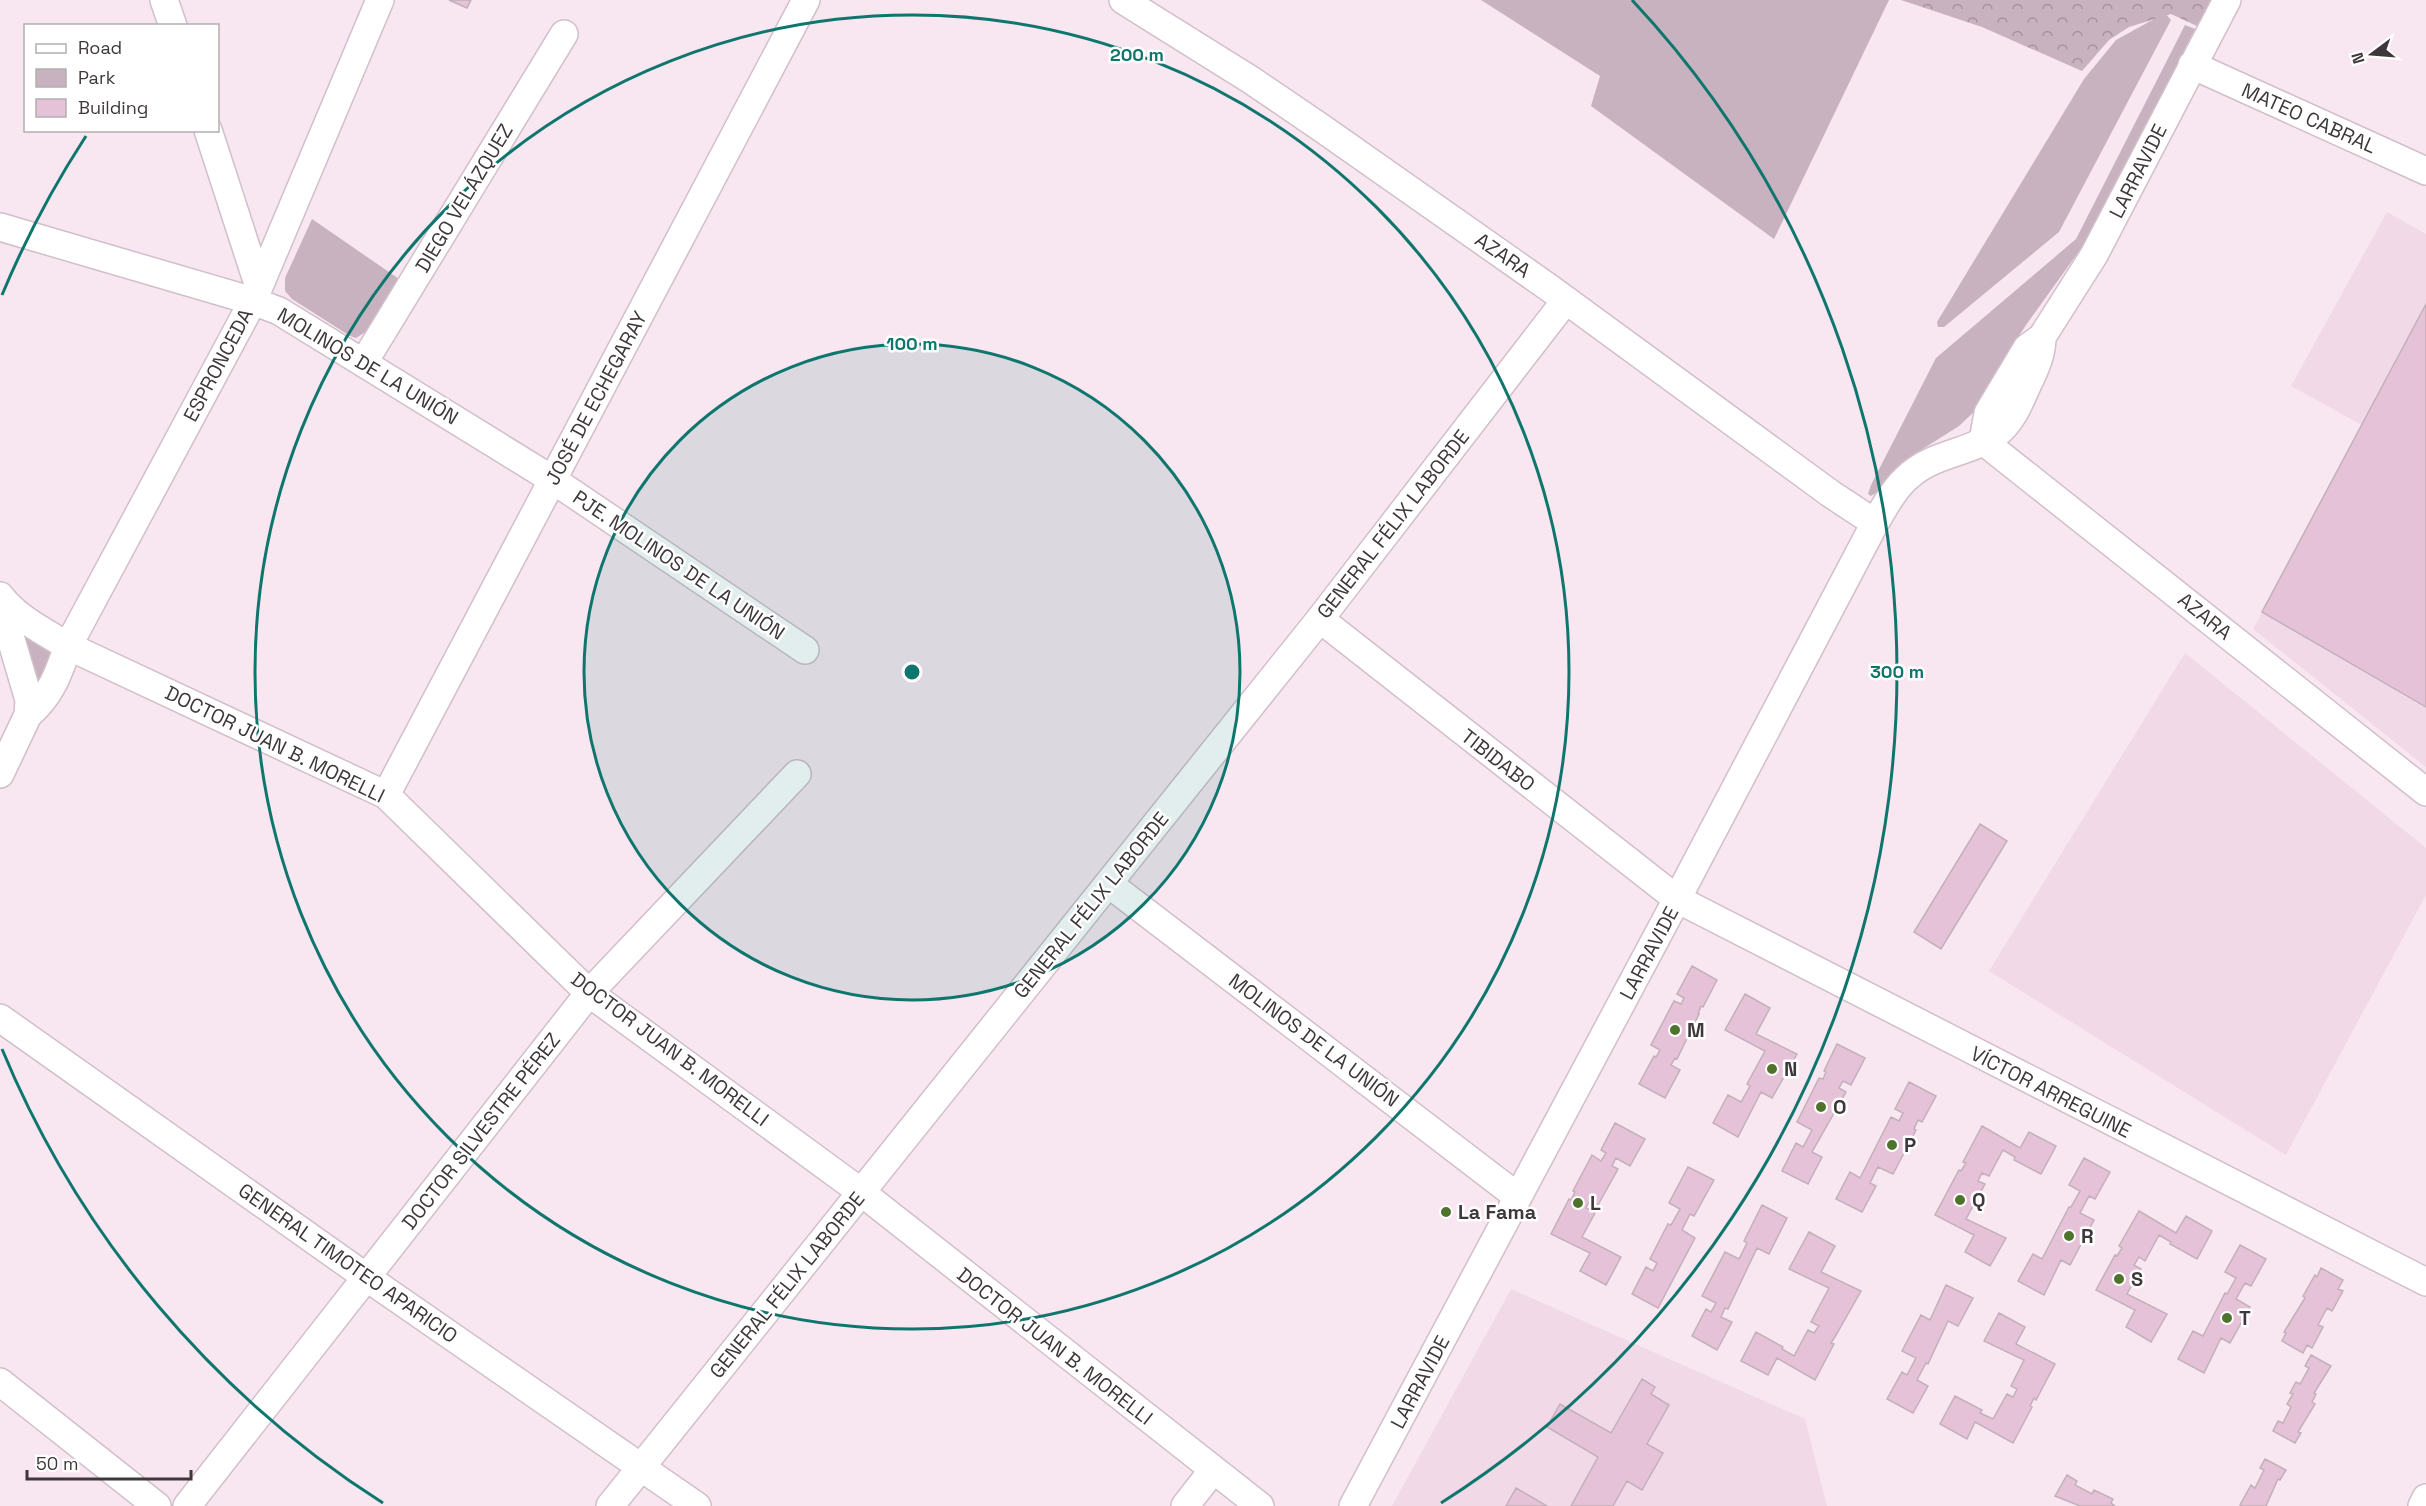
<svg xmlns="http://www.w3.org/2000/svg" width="2426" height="1506" font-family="'Space Grotesk',sans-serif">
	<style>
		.built { fill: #f2d9e8 }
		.green { fill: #c9b2c0 }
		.forest { fill: url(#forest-crowns) }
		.building { fill: #e6c2d8; stroke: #c2b0ba; stroke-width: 1.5 }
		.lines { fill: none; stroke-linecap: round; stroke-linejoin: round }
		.minor-casing { stroke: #d1bfc9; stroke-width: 30 }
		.minor { stroke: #fff; stroke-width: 27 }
		.ring { fill: none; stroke: #0f766e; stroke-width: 3 }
		.poi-dot { fill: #4f732c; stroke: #fff; stroke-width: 2 }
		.labels { text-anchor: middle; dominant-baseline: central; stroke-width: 5; stroke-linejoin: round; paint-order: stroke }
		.street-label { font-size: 20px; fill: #3e373b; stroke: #fff }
		.poi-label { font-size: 20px; font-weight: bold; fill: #3e373b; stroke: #fff; text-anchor: start }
		.centre { fill: #0f766e; stroke: #fff; stroke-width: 3 }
		.ring-label { font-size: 18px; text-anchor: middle; font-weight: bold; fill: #0f766e; stroke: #fff; stroke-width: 5; stroke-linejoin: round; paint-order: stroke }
	</style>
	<defs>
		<pattern id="forest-crowns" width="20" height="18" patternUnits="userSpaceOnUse" patternTransform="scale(1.5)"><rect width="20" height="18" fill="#c9b2c0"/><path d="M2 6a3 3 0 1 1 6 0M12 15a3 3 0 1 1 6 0" fill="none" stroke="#a5929d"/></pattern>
	</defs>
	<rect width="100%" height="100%" fill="#f8e6f1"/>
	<!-- built -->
	<path class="built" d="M2387 212 2426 234V767L2253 629 2362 425 2291 386Z
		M2185 653 2426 848V895L2286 1155 1989 971Z
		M1511 1289 1805 1419 1827 1506H1392Z"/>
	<!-- green -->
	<path class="green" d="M1481 0H1889L1774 239 1591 106 1600 76Z
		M2165 13 2171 20 2059 232 1944 327H1938L1937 322 2084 79 2116 40Z
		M2185 25 2195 29 2087 240 2026 325 2004 359 1978 408 1959 426 1902 462 1879 491 1871 496 1868 494 1871 485 1936 358 2076 239Z
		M312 219 402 281 370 329 356 338 350 336 292 299 285 291V278Z
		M18 625 52 652 39 698Z"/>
	<!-- forest -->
	<path class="forest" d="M1901 0H2211L2197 26 2171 14 2129 27 2109 40 2082 71 1982 27Z"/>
	<!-- building -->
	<path class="building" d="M449 0H471L467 8Z
		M2426 304V707L2262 612Z
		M1980 824 2007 841 1941 949 1914 932Z
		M1692 966 1717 980 1703 1007 1701 1006 1698 1014H1699L1677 1059 1675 1058 1671 1065 1680 1070 1665 1098 1639 1084 1654 1056 1656 1057 1660 1050 1651 1045 1674 1001 1681 1004 1684 998 1677 994Z
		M1745 994 1770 1008 1756 1034 1797 1054 1772 1098 1761 1092 1738 1137 1713 1123 1728 1095 1741 1102 1750 1086 1747 1084 1765 1051 1725 1030Z
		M1837 1044 1865 1058 1851 1085 1843 1081 1839 1088 1846 1092 1812 1152 1822 1157 1808 1184 1782 1171 1796 1143 1803 1147 1812 1130 1797 1122 1819 1078 1823 1079 1826 1072 1824 1071Z
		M1909 1082 1936 1096 1922 1122 1918 1120 1914 1129 1916 1130 1893 1174 1878 1167 1870 1183 1876 1186 1862 1212 1836 1199 1850 1172 1860 1178 1891 1117 1899 1121 1903 1113 1895 1109Z
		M1615 1123 1645 1139 1630 1166 1616 1158 1612 1166 1618 1169 1598 1205 1590 1200 1586 1208 1595 1213 1582 1237 1621 1257 1606 1285 1580 1271 1590 1253 1551 1234 1569 1199 1571 1200 1575 1192 1573 1191 1592 1155 1601 1161 1606 1153 1601 1150Z
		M1982 1126 2020 1148 2029 1132 2056 1146 2041 1174 2014 1160 2015 1157 2003 1150 1989 1176 1982 1173 1978 1181 1985 1184 1966 1219 2006 1238 1990 1266 1965 1252 1974 1235 1935 1215 1959 1170 1961 1171 1966 1163 1963 1162Z
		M2084 1158 2110 1172 2095 1199 2089 1196 2080 1213 2094 1220 2070 1265 2061 1260 2044 1295 2018 1281 2033 1254 2042 1259 2069 1207H2071L2080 1191 2069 1185Z
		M1688 1167 1714 1180 1694 1216 1690 1214 1682 1230 1695 1238 1658 1308 1632 1294 1646 1267 1653 1271 1657 1263 1650 1259 1668 1224 1671 1225 1680 1209 1669 1203Z
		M1762 1205 1787 1218 1769 1254 1757 1248 1728 1309 1725 1308 1721 1317 1732 1322 1717 1350 1692 1336 1706 1309 1711 1312 1716 1303 1702 1296 1725 1252 1739 1259 1747 1243 1744 1241Z
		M2139 1211 2176 1233 2186 1216 2212 1231 2197 1259 2170 1244 2171 1242 2159 1235 2145 1261 2139 1257 2134 1265 2141 1269 2127 1294 2167 1314 2151 1342 2126 1327 2135 1310 2096 1290 2115 1255 2117 1256 2122 1248 2119 1246Z
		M1809 1232 1835 1246 1821 1272 1861 1291 1836 1335 1831 1343 1834 1344 1815 1380 1777 1358 1768 1375 1741 1361 1756 1332 1783 1347 1782 1349 1794 1356 1808 1330 1814 1333 1819 1326 1811 1322 1829 1288 1789 1269Z
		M2240 1245 2266 1259 2251 1286 2245 1283 2236 1299 2250 1307 2230 1343 2221 1338 2204 1373 2178 1359 2193 1331 2203 1336 2225 1293 2227 1294 2236 1278 2225 1272Z
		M2321 1268 2343 1280 2338 1289 2343 1291 2332 1311 2327 1308 2318 1325 2323 1327 2312 1348 2307 1345 2303 1353 2282 1341 2286 1333 2284 1332 2305 1298 2303 1296 2315 1275 2317 1277Z
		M1946 1285 1973 1298 1958 1326 1948 1321 1928 1364 1926 1363 1917 1380 1928 1386 1913 1413 1887 1399 1902 1372 1907 1375 1916 1358 1902 1351 1921 1315 1930 1320Z
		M1999 1313 2025 1327 2016 1344 2055 1364 2036 1400 2034 1398 2030 1406 2032 1407 2013 1443 1975 1422 1967 1439 1940 1424 1955 1396 1982 1410 1980 1413 1993 1419 2007 1394 2013 1397 2017 1389 2011 1386 2024 1360 1984 1341Z
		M2311 1355 2331 1366 2314 1393 2316 1394 2312 1402 2315 1404 2298 1432 2301 1433 2295 1443 2273 1431 2278 1421 2283 1423 2291 1407 2287 1404 2293 1394 2290 1393 2296 1382 2300 1384 2309 1368 2305 1366Z
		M1642 1379 1655 1387 1651 1394 1669 1405 1647 1444 1663 1453 1642 1490 1627 1481 1613 1506H1571L1598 1457 1547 1427 1560 1404 1611 1433Z
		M2265 1459 2286 1470 2280 1480 2278 1479 2266 1506H2242L2240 1505 2251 1485 2255 1488 2264 1470 2260 1468Z
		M2067 1475 2077 1481 2075 1485 2092 1494 2094 1490 2113 1499 2111 1503 2115 1506H2080L2055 1496Z
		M1516 1488 1547 1506H1506Z"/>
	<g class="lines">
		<!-- minor casing -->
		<g class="minor-casing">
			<path id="minor" d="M164 0 173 26
				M1123 0 1251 80 1323 129 1548 287 1831 494 1875 523
				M2192 65 2426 171
				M208 130 259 287
				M0 227 253 301 279 311 553 480 805 650
				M364 362 564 34
				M1983 441 2426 792
				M1983 441 1988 413 2027 348 2042 337 2094 255 2227 0
				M0 596C18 619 43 631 68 646L386 795 589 993 861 1192 1260 1506
				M0 602 29 700 28 715 0 774
				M1320 619 1677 899 2426 1282
				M28 715C51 695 58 675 68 646L253 301 380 0
				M386 795 806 0
				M1109 884 1518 1197
				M0 1018 366 1277 697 1506
				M0 1382 157 1506
				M187 1506 589 993 797 774
				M610 1506 1320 619 1566 300
				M1185 1506 1213 1470
				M1353 1506 1677 899 1875 523C1885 506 1895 487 1910 475 1935 453 1970 453 1996 434 2011 423 2019 404 2026 388 2034 371 2042 356 2042 337
				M2422 1506 2426 1498"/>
		</g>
		<!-- minor -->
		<use href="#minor" class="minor"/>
	</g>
	<!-- distance rings -->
	<circle cx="912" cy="672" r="328" fill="#0f766e" fill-opacity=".12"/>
	<g class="ring">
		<circle cx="912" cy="672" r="328"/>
		<circle cx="912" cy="672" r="657"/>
		<path d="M383 1503A985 985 0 0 1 2 1049M2 295A985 985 0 0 1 86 136M1632 0A985 985 0 0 1 1441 1503"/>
	</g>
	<!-- markers -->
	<g class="poi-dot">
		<circle cx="1675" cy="1030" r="6"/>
		<circle cx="1772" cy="1069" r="6"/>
		<circle cx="1821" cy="1107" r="6"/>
		<circle cx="1892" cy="1145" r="6"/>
		<circle cx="1960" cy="1200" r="6"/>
		<circle cx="1578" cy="1203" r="6"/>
		<circle cx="1446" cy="1212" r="6"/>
		<circle cx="2069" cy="1236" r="6"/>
		<circle cx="2119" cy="1279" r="6"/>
		<circle cx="2227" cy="1318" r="6"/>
	</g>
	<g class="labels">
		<!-- street labels -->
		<g class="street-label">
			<text transform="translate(2309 118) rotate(24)">MATEO CABRAL</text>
			<text transform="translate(2138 171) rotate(-63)">LARRAVIDE</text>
			<text transform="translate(464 198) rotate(-59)">DIEGO VELÁZQUEZ</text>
			<text transform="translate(1503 255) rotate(35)">AZARA</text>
			<text transform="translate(218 365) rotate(-62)">ESPRONCEDA</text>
			<text transform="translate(368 366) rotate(31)">MOLINOS DE LA UNIÓN</text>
			<text transform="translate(596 398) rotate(-62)">JOSÉ DE ECHEGARAY</text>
			<text transform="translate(1393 524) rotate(-52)">GENERAL FÉLIX LABORDE</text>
			<text transform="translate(679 565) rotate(34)">PJE. MOLINOS DE LA UNIÓN</text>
			<text transform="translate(2205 616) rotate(39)">AZARA</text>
			<text transform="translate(275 744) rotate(26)">DOCTOR JUAN B. MORELLI</text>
			<text transform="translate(1498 760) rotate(38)">TIBIDABO</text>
			<text transform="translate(1091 905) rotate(-51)">GENERAL FÉLIX LABORDE</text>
			<text transform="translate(1649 953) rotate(-62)">LARRAVIDE</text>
			<text transform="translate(1314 1040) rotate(37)">MOLINOS DE LA UNIÓN</text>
			<text transform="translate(670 1049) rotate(37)">DOCTOR JUAN B. MORELLI</text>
			<text transform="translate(2051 1092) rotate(27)">VÍCTOR ARREGUINE</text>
			<text transform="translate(481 1131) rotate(-52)">DOCTOR SILVESTRE PÉREZ</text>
			<text transform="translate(348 1263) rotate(35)">GENERAL TIMOTEO APARICIO</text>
			<text transform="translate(787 1285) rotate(-51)">GENERAL FÉLIX LABORDE</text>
			<text transform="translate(1055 1346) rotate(38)">DOCTOR JUAN B. MORELLI</text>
			<text transform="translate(1420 1382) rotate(-62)">LARRAVIDE</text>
		</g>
		<!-- poi labels -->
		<g class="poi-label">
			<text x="1687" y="1030">M</text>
			<text x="1784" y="1069">N</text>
			<text x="1833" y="1107">O</text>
			<text x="1904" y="1145">P</text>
			<text x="1972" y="1200">Q</text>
			<text x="1590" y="1203">L</text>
			<text x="1458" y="1212">La Fama</text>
			<text x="2081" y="1236">R</text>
			<text x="2131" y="1279">S</text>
			<text x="2239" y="1318">T</text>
		</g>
	</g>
	<circle cx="912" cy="672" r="9" class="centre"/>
	<g class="ring-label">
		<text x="1137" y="61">200 m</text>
		<text x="912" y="350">100 m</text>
		<text x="1897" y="678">300 m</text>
	</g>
	<!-- legend -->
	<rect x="24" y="24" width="195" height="108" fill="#ffffff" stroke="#b2afb1" stroke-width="1.5"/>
	<rect x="36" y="44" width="30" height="9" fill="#ffffff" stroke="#b2afb1" stroke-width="1.5"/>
	<text x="78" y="54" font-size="18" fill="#3e373b">Road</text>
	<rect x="36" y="69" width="30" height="18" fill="#c9b2c0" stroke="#b2afb1" stroke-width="1.5"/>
	<text x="78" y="84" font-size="18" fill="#3e373b">Park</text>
	<rect x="36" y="99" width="30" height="18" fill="#e6c2d8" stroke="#b2afb1" stroke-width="1.5"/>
	<text x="78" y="114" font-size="18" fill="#3e373b">Building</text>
	<!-- north arrow -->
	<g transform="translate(2372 54) rotate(254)" stroke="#ffffff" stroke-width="4.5" paint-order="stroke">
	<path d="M0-4.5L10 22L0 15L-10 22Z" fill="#3e373b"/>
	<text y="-9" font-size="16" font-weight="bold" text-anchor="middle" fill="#3e373b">N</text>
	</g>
	<!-- scale -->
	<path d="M27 1470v9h164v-9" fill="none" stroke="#3e373b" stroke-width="3"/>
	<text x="36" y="1470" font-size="18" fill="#3e373b" stroke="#ffffff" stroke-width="4.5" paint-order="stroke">50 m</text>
</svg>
